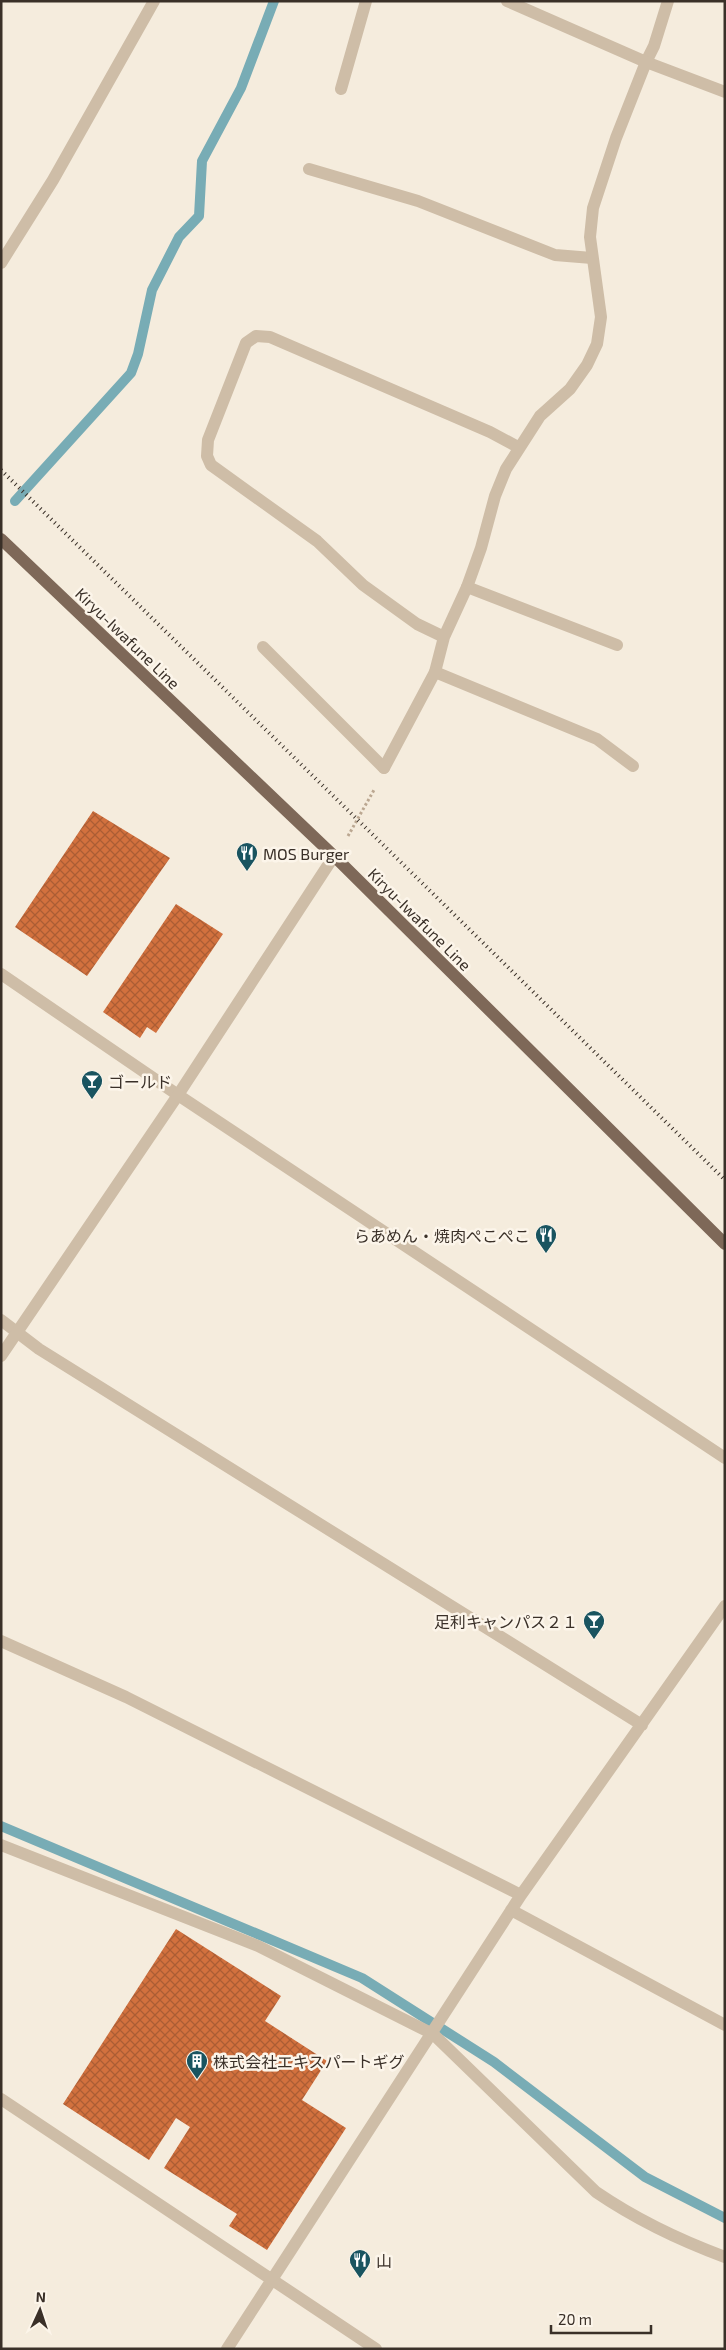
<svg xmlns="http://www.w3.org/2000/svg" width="726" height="2350" font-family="'Exo 2','Noto Sans JP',sans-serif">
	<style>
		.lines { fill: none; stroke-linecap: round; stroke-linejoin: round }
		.stream { stroke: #78acb5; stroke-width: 10 }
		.building { fill: url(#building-cross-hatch) }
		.path { stroke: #bba791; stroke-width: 3; stroke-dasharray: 2.5 2.5; stroke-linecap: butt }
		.service { stroke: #cebda7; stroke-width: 12 }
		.minor { stroke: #cebda7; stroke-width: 12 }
		.tertiary { stroke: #cebda7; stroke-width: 12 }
		.primary { stroke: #7e6858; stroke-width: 12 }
		.rail { stroke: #3a3028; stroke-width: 4; stroke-dasharray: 1 4; stroke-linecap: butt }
		.labels { text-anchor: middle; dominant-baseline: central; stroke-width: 5; stroke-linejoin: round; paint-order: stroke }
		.street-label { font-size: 16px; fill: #3a3028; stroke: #fcf5ea }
		.poi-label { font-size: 16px; fill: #3a3028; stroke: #fcf5ea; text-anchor: start }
	</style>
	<defs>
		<pattern id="building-cross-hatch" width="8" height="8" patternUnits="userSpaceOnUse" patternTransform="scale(1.25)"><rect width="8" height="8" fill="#d2713e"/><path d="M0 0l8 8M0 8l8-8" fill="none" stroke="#ab5d34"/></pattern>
	</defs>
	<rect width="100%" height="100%" fill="#f5ecdd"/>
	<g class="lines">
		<!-- stream -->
		<path class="stream" d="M15 501 131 373 138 354 152 290 179 237 199 216 202 161 241 88 274 1
			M1 1826 362 1978 494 2062 645 2177 725 2218"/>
	</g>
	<!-- building -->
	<path class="building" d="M93 811 170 858 87 976 15 927Z
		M176 904 223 934 156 1033 147 1027 140 1038 103 1012Z
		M176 1929 281 1996 265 2021 327 2061 302 2100 346 2128 267 2250 229 2226 237 2214 164 2168 190 2127 176 2118 149 2160 63 2104Z"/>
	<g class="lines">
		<!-- path -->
		<path class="path" d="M348 836 374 790"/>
		<!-- service -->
		<path class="service" d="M646 62 654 46 668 1
			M341 89 366 1
			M309 169 418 201 555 255 592 258
			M467 587 617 645
			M263 647 384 768
			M435 672 597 739 633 766"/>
		<!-- minor -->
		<path class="minor" d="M507 1 646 62 725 92
			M1 263 53 180 154 1
			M444 637 417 624 363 585 317 541 211 465 207 456 208 440 246 343 256 336 270 337 490 432 518 447
			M384 768 435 672 444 637 467 587 481 548 495 496 506 469 540 416 570 389 587 365 597 344 601 317 590 237 593 208 616 138 646 62
			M1 974 178 1095 725 1458
			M1 1320 39 1349 642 1725
			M1 1641 126 1697 521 1895
			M1 1845 258 1946 433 2034 596 2192C637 2220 679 2240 725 2257
			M511 1910 725 2025
			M1 2099 376 2349
			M227 2349 521 1895 725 1606"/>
		<!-- tertiary -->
		<path class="tertiary" d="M1 1356 178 1095 334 856"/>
		<!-- primary -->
		<path class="primary" d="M1 539 334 856 725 1244"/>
		<!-- rail -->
		<path class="rail" d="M1 470 725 1180"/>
	</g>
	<!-- icons -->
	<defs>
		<g id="restaurant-pin" transform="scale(1.125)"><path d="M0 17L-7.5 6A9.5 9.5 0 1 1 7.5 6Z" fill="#195460" stroke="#fcf5ea"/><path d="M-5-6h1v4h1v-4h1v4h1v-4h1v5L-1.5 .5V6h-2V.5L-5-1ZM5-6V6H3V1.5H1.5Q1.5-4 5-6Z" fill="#fff"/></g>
		<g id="bar-pin" transform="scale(1.125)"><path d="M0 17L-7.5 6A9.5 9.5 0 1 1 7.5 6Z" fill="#195460" stroke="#fcf5ea"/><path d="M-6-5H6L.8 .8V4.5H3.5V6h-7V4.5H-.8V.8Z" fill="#fff"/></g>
		<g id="building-pin" transform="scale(1.125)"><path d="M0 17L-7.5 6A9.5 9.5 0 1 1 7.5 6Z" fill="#195460" stroke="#fcf5ea"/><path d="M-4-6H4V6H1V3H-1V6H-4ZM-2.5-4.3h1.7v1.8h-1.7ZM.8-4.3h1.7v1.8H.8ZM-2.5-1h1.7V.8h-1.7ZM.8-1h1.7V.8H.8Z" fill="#fff"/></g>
	</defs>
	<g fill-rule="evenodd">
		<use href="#restaurant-pin" x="247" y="853"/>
		<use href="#bar-pin" x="92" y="1081"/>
		<use href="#restaurant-pin" x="546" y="1235"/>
		<use href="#bar-pin" x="594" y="1621"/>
		<use href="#building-pin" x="197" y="2061"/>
		<use href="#restaurant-pin" x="360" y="2260"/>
	</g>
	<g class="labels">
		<!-- street labels -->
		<g class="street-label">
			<text transform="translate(128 638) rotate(44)">Kiryu-Iwafune Line</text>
			<text transform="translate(420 919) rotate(45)">Kiryu-Iwafune Line</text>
		</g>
		<!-- poi labels -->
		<g class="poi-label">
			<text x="263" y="853">MOS Burger</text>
			<text x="108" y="1081">ゴールド</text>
			<text x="530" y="1235" text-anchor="end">らあめん・焼肉ぺこぺこ</text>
			<text x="578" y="1621" text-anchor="end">足利キャンパス２１</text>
			<text x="213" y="2061">株式会社エキスパートギグ</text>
			<text x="376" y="2260">山</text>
		</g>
	</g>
	<!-- border -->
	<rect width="726" height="2350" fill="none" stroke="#3a3028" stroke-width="5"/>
	<!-- north arrow -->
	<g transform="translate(40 2310) rotate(3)" stroke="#fcf5ea" stroke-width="4" paint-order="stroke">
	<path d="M0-4L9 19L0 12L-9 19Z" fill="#3a3028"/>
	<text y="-8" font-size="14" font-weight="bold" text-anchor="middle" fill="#3a3028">N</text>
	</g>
	<!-- scale -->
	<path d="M551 2325v8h100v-8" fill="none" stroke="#3a3028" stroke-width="2.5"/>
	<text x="558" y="2325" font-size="15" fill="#3a3028" stroke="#fcf5ea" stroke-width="4" paint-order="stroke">20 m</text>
</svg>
